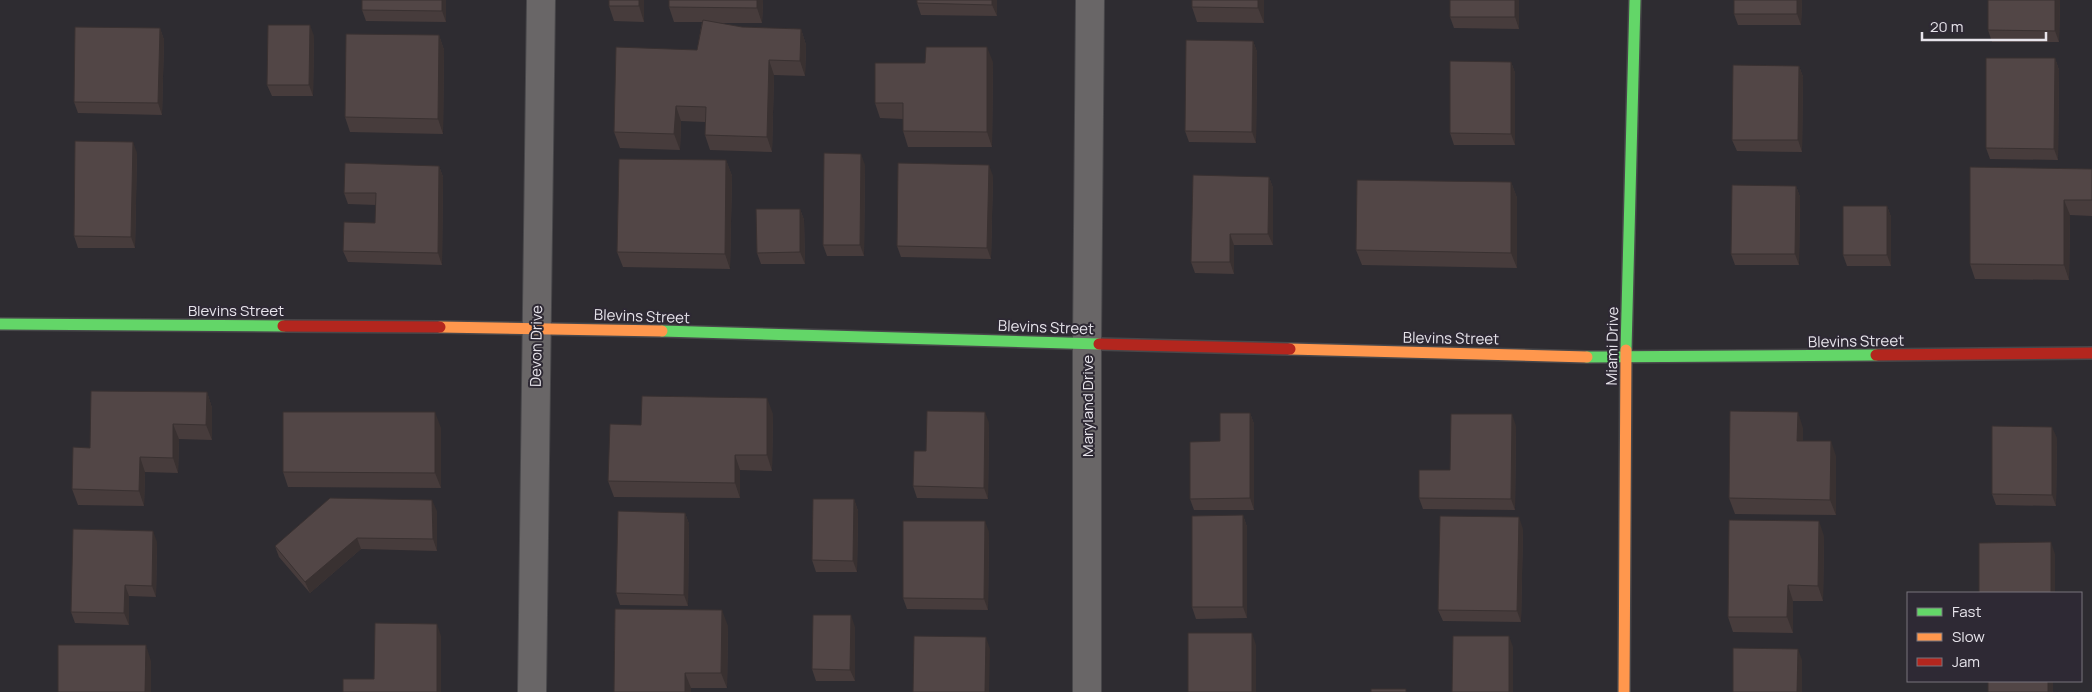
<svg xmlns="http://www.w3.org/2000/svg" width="2092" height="692" font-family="Manrope,sans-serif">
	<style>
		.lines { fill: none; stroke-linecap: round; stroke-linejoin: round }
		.street-casing { stroke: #48474a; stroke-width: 30 }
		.fast-casing { stroke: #48474a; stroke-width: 14 }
		.slow-casing { stroke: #48474a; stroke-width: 14 }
		.jam-casing { stroke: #48474a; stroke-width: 14 }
		.street { stroke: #696667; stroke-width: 28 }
		.fast { stroke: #63d668; stroke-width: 11 }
		.slow { stroke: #ff974d; stroke-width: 11 }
		.jam { stroke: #b3261e; stroke-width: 11 }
		.wall { fill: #473c3c }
		.shaded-wall { fill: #393131 }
		.building { fill: #524646; stroke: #393131 }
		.labels { text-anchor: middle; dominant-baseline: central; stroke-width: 4; stroke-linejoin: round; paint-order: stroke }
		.street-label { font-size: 15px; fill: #e7e4eb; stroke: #2e2934 }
	</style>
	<rect width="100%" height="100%" fill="#2e2c31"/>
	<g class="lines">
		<!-- street casing -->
		<g class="street-casing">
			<path id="street" d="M532 692 541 0
				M1087 692V344L1090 0"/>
		</g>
		<!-- fast casing -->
		<g class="fast-casing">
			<path id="fast" d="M0 324 283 326
				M662 331 1099 344
				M1626 350 1635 0
				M1587 357 1876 355"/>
		</g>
		<!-- slow casing -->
		<g class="slow-casing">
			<path id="slow" d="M440 327 662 331
				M1290 349 1587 357
				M1624 692 1626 350"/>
		</g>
		<!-- jam casing -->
		<g class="jam-casing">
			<path id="jam" d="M283 326 440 327
				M1099 344 1290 349
				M1876 355 2092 353"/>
		</g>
		<!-- street -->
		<use href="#street" class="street"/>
		<!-- fast -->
		<use href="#fast" class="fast"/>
		<!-- slow -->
		<use href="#slow" class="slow"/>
		<!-- jam -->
		<use href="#jam" class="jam"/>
	</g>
	<!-- wall -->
	<path class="wall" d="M446 0V22L366 21 362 10Z
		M644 0V22L614 21 609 6Z
		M763 0 762 23H715L742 27 801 29 806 45 805 76 774 75 772 152 710 150 705 135V122L681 121 680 150 620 148 614 132 697 50 702 22H674L669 7Z
		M917 0H997V16L921 15 917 3Z
		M1192 0H1264V23L1197 22 1192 7Z
		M1450 0H1519V29L1454 28 1450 17Z
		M1734 0H1802L1801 25H1738L1734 14Z
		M1988 0H2060L2059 42H1992L1988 30Z
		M160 28 164 40 162 115 78 113 74 102Z
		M439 35 444 50 443 134 350 132 345 117Z
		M314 36 313 96H272L267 85Z
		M1253 41 1257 52 1256 143 1189 142 1185 131Z
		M2055 58 2059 70 2058 160 1990 159 1986 148Z
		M993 62 992 147H908L903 131V119L880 118 875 103 925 63Z
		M1511 62 1515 73V145H1454L1450 133Z
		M1799 66 1803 77 1802 152 1737 151 1732 140Z
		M137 153 135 248H78L74 236Z
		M726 160 732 176 730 269 623 267 617 252Z
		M865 165 864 256H827L823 245Z
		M439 166 443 177 442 265 348 262 343 251 375 223 376 205 348 204 344 193Z
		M2092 169V216L2070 215 2069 280 1975 279 1970 264Z
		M993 176 991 259 901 257 897 246Z
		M1269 177 1273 188V245H1234V274L1195 273 1191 262Z
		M1511 182 1517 198V268L1362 265 1356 250Z
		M1796 186 1800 197 1799 265H1735L1731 254Z
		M1887 206 1891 217V266H1847L1843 255Z
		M800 209 804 220 805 264H761L757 253Z
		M207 392 212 408V440L179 439 178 473 145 472 144 506 78 505 72 489 90 448Z
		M1250 413 1254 424V510H1194L1190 499 1220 441Z
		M773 414 772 471 740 470V498L614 497 608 481 641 425Z
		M989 423 988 499 917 498 913 486 926 451Z
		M1516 426 1515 510 1423 509 1419 498 1450 470Z
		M441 428V488L288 487 283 472Z
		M1803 428V441L1836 456V515L1735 514 1729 498Z
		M2057 438 2056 506 1996 505 1992 494Z
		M854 499 858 511 857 572H816L812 560Z
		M437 511V551L361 549 310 593 279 557 275 546Z
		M685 513 689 524 688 606 620 605 616 593Z
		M1243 515 1247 527V618L1196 619 1192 607Z
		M1523 529 1521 622 1443 621 1438 610Z
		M989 532 988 610 907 609 903 598Z
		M1824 536 1823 601H1793V633L1733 632 1728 617Z
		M157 542 156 597 129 596V625L75 623 71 612Z
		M728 626 727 688H691L614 692Z
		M855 627V681H816L812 669Z"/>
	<!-- shaded-wall -->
	<path class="shaded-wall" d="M442 0H446V22L442 11Z
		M639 0H644V22L639 6Z
		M757 0H763L762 23 757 8Z
		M992 0H997V16L992 5Z
		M1258 0H1264V23L1258 8Z
		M1515 0H1519V29L1515 17Z
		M1797 0H1802L1801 25 1797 14Z
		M2055 0H2060L2059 42 2055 31Z
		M310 25 314 36 313 96 309 85Z
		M160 28 164 40 162 115 158 103Z
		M801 29 806 45 805 76 800 61Z
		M439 35 444 50 443 134 438 119Z
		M1253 41 1257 52 1256 143 1252 132Z
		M987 47 993 62 992 147 987 132Z
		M2055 58 2059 70 2058 160 2054 149Z
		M769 60 774 75 772 152 767 137Z
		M1511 62 1515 73V145L1511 134Z
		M1799 66 1803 77 1802 152 1798 140Z
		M676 106 681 121 680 150 674 134Z
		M133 142 137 153 135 248 131 237Z
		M861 154 865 165 864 256 860 245Z
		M726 160 732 176 730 269 725 254Z
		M989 165 993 176 991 259 987 248Z
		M439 166 443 177 442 265 438 253Z
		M1269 177 1273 188V245L1268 234Z
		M1511 182 1517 198V268L1511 253Z
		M1796 186 1800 197 1799 265 1795 254Z
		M2064 200 2070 215 2069 280 2064 265Z
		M1887 206 1891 217V266L1887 255Z
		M800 209 804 220 805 264 800 252Z
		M1230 234 1234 245V274L1230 262Z
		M207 392 212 408V440L206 425Z
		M767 398 773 414 772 471 767 455Z
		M435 412 441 428V488L435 473Z
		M985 412 989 423 988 499 984 488Z
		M1798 412 1803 428V456L1797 441Z
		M1250 413 1254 424V510L1250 498Z
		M1512 414 1516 426 1515 510 1511 499Z
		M173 424 179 439 178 473 173 458Z
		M2052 427 2057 438 2056 506 2052 495Z
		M1831 441 1836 456V515L1830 500Z
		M735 455 740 470V498L735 483Z
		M140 457 145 472 144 506 139 491Z
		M854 499 858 511 857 572 853 561Z
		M432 500 437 511V551L433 539Z
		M685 513 689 524 688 606 684 595Z
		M1243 515 1247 527V618L1243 607Z
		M1519 517 1523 529 1521 622 1517 611Z
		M985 521 989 532 988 610 984 599Z
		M1819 521 1824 536 1823 601 1818 586Z
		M153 531 157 542 156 597 152 586Z
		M357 538 361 549 310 593 305 582Z
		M2051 542 2055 554V593H2051Z
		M125 585 129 596V625L124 613Z
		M1788 585 1793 601V633L1787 617Z
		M722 610 728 626 727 688 721 673Z
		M851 615 855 627V681L850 670Z
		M437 624 441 636V692H437Z
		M1252 633 1256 645V692H1252Z
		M1509 636 1513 647V692H1509Z
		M986 637 990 649 989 692H985Z
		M146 645 151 661V692H145Z
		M1798 649 1802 660V692H1797Z
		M685 673 691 688V692H685Z
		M2048 681H2053V692H2048Z"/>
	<!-- building -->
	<path class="building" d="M362 0H442V11L362 10Z
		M609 0H639V6H609Z
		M669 0H757V8L669 7Z
		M917 0H992V5L917 3Z
		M1192 0H1258V8L1192 7Z
		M1450 0H1515V17H1450Z
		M1734 0H1797V14H1734Z
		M1988 0H2055V31L1988 30Z
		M703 20 742 27 801 29 800 61 769 60 767 137 705 135 706 107 676 106 674 134 614 132 616 47 697 50Z
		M268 25H310L309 85H267Z
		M75 27 160 28 158 103 74 102Z
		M346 34 439 35 438 119 345 117Z
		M1186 40 1253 41 1252 132 1185 131Z
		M926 47H987V132L903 131V103H875V63H925Z
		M1986 58H2055L2054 149 1986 148Z
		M1450 61 1511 62V134L1450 133Z
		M1733 65 1799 66 1798 140H1732Z
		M75 141 133 142 131 237 74 236Z
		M824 153 861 154 860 245H823Z
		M619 159 726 160 725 254 617 252Z
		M345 163 439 166 438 253 343 251 344 222 375 223 376 193H344Z
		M898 163 989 165 987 248 897 246Z
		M1970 167 2092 169V200H2064V265L1970 264Z
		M1193 175 1269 177 1268 234H1230V262H1191Z
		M1357 180 1511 182V253L1356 250Z
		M1732 185 1796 186 1795 254H1731Z
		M1843 206H1887V255H1843Z
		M756 209H800V252L757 253Z
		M91 391 207 392 206 425 173 424V458L140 457 139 491 72 489 73 447 90 448Z
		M642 396 767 398V455H735V483L608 481 610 424 641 425Z
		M927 411 985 412 984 488 913 486 914 451H926Z
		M1730 411 1798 412 1797 441H1831L1830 500 1729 498Z
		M283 412H435V473L283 472Z
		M1220 413H1250V498L1190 499V442L1220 441Z
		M1451 414H1512L1511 499 1419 498V470H1450Z
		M1992 426 2052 427V495L1992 494Z
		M330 498 432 500 433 539 357 538 305 582 275 546Z
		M813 499H854L853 561 812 560Z
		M618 511 685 513 684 595 616 593Z
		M1243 515V607H1192V516Z
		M1440 516 1519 517 1517 611 1438 610Z
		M1729 520 1819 521 1818 586 1788 585 1787 617H1728Z
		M903 521H985L984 599 903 598Z
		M73 529 153 531 152 586 125 585 124 613 71 612Z
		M2051 542V593H1979V543Z
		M615 609 722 610 721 673H685V692H614Z
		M813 615H851L850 670 812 669Z
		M375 623 437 624V692H343V679H374Z
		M1188 633H1252V692H1188Z
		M914 636 986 637 985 692H913Z
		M1453 636H1509V692H1452Z
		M58 645H146L145 692H58Z
		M1733 648 1798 649 1797 692H1733Z
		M1988 681H2048V692H1988Z
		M1371 689H1406V692H1371Z"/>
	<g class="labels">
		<!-- street labels -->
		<g class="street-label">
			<text x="236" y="310">Blevins Street</text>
			<text transform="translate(642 316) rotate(2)">Blevins Street</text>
			<text transform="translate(1046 327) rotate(2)">Blevins Street</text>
			<text transform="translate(1451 338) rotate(1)">Blevins Street</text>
			<text transform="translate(1856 341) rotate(-1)">Blevins Street</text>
			<text transform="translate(536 346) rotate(-89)">Devon Drive</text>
			<text transform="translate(1612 346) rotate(-89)">Miami Drive</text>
			<text transform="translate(1087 406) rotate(-90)">Maryland Drive</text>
		</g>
	</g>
	<!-- legend -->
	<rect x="1907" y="592" width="175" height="90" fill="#2e2934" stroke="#78747d"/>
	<rect x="1917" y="608" width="25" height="8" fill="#63d668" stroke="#78747d"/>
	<text x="1952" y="617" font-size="15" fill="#e7e4eb">Fast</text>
	<rect x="1917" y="633" width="25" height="8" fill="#ff974d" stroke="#78747d"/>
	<text x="1952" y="642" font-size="15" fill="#e7e4eb">Slow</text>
	<rect x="1917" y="658" width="25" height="8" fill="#b3261e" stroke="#78747d"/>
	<text x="1952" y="667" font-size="15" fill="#e7e4eb">Jam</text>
	<!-- scale -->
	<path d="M1922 32v8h124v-8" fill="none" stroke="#e7e4eb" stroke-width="2.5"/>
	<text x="1930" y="32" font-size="15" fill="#e7e4eb" stroke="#2e2934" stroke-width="4" paint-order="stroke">20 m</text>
</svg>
